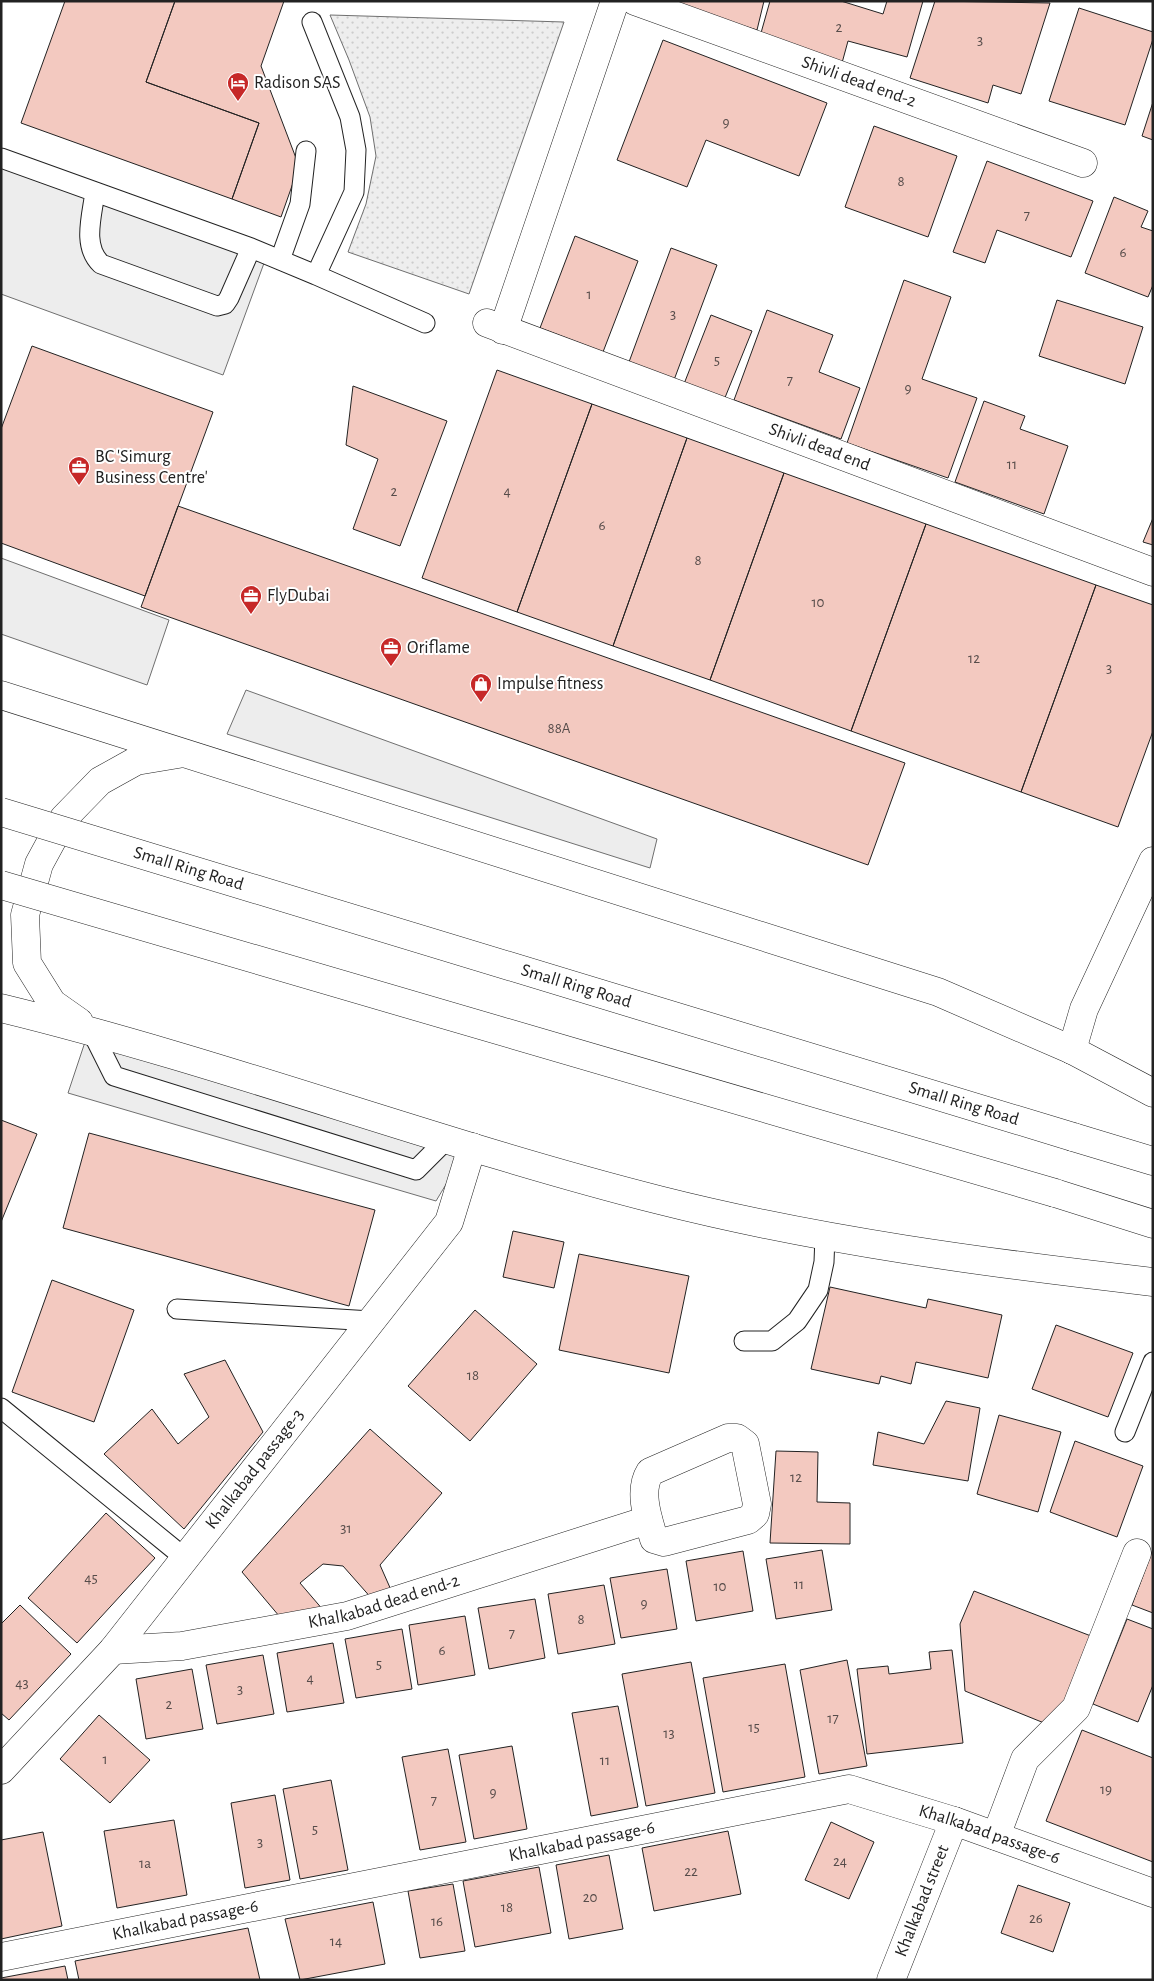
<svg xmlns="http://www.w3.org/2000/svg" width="1154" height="1981" font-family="'Alegreya Sans',sans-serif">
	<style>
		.grass { fill: url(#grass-dots); stroke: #6f6f6f }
		.parking { fill: #ededed; stroke: #6f6f6f }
		.building { fill: #f3c9c0; stroke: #222 }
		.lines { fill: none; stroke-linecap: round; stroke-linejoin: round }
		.lane-casing { stroke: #222; stroke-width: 21 }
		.street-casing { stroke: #222; stroke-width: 29 }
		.highway-casing { stroke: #222; stroke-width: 29 }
		.lane { stroke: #fff; stroke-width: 19 }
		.street { stroke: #fff; stroke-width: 28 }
		.highway { stroke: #fff; stroke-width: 28 }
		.highway-bridge-casing { stroke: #222; stroke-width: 29; stroke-linecap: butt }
		.highway-bridge { stroke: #fff; stroke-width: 28 }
		.labels { text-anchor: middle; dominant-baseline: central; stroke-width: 4; stroke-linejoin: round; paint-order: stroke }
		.number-label { font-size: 15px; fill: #564c4a }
		.street-label { font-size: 18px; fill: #222; stroke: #fff }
		.poi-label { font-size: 18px; fill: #222; stroke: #fff; text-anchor: start }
	</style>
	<defs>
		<pattern id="grass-dots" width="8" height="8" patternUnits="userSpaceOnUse" patternTransform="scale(1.25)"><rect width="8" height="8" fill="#eee"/><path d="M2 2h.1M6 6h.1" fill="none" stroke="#ccc" stroke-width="1.8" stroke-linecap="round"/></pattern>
	</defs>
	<rect width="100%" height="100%" fill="#fff"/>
	<!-- grass -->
	<path class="grass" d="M330 15 564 22 469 294 348 252 366 204 376 156 370 117 349 60Z"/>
	<!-- parking -->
	<path class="parking" d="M1 158 267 255 223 375 1 294Z
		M1 558 169 620 147 685 1 634Z
		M246 690 657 839 650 868 227 734Z
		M85 1042 466 1151 436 1201 68 1093Z"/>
	<!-- building -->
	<path class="building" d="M65 1H175L146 82 259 123 232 199 21 123Z
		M175 1H284L261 66 299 166 281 217 232 199 259 123 146 82Z
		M661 1H764L757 30Z
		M770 1H841L883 14 887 1H923L907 57 848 41 842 63 759 40Z
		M935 1 1050 3 1021 94 993 85 988 103 910 78Z
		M1079 8 1153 32V39L1125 125 1049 101Z
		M663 40 827 103 799 176 706 140 687 187 617 160Z
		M1153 102V140L1142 136Z
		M874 126 957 156 928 237 845 207Z
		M987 161 1093 201 1071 257 997 230 985 263 953 252Z
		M1114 197 1148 211 1141 227 1153 231V285L1148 297 1085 273Z
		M575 236 638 261 603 352 540 328Z
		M671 248 717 265 674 380 629 362Z
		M904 280 951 297 922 379 977 398 948 478 847 443Z
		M1057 300 1143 327 1125 384 1039 356Z
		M767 310 833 335 819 372 860 388 841 439 734 400Z
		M711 315 752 331 722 405 682 389Z
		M32 346 213 412 145 596 1 543V429Z
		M497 370 592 404 517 612 422 578Z
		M353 386 447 421 400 546 353 529 378 459 346 445Z
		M984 401 1025 416 1020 429 1068 446 1044 514 955 482Z
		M592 404 687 438 613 646 517 612Z
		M687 438 784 473 710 680 613 646Z
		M784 473 926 524 851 731 710 680Z
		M178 506 905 763 868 865 141 607Z
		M1153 518V545L1143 542Z
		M926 524 1096 585 1021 792 851 731Z
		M1096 585 1153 605V731L1118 827 1021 792Z
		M1 1120 37 1134 1 1222Z
		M89 1133 375 1210 349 1306 63 1228Z
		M513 1231 564 1242 554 1288 503 1277Z
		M579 1254 689 1276 669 1373 559 1350Z
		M52 1280 134 1310 94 1422 12 1392Z
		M830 1287 926 1308 928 1299 1002 1315 988 1378 916 1362 911 1384 881 1376 879 1384 811 1369Z
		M475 1310 537 1364 470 1441 408 1386Z
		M1056 1325 1133 1353 1108 1417 1032 1389Z
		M225 1360 263 1432 184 1529 104 1454 152 1409 178 1444 209 1417 184 1374Z
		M946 1401 980 1408 968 1481 873 1465 878 1432 924 1444Z
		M999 1415 1061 1432 1038 1512 977 1494Z
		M370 1429 442 1493 380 1565 395 1599 373 1600 343 1566 323 1564 300 1583 330 1618 285 1623 242 1572Z
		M1075 1441 1143 1466 1117 1537 1050 1512Z
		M776 1451 818 1452 817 1502 850 1503V1544L770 1543Z
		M106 1513 155 1558 77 1643 28 1598Z
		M1153 1549V1613L1132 1605Z
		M822 1550 832 1610 776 1619 766 1559Z
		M743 1551 753 1611 696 1621 686 1561Z
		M667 1569 677 1629 621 1638 610 1578Z
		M604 1585 615 1644 558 1654 548 1594Z
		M974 1591 1091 1636 1054 1727 965 1691 960 1624Z
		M535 1599 545 1658 489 1669 478 1608Z
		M20 1605 71 1654 9 1720 1 1713V1624Z
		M465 1616 475 1675 418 1685 409 1625Z
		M1127 1619 1153 1629V1685L1138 1722 1093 1704Z
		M402 1629 412 1689 356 1698 345 1639Z
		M333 1643 344 1703 287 1712 277 1653Z
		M952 1650 963 1743 867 1754 857 1669 888 1666 889 1674 931 1669 929 1652Z
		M263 1655 274 1714 217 1724 206 1665Z
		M847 1660 867 1766 819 1774 800 1670Z
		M691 1662 715 1793 646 1806 622 1674Z
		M785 1664 805 1777 723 1792 703 1678Z
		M192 1669 203 1729 146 1739 136 1679Z
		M618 1706 638 1807 591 1816 572 1713Z
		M99 1715 150 1760 110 1803 60 1759Z
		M1082 1730 1153 1758V1862L1046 1821Z
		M512 1746 527 1829 474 1839 459 1755Z
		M448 1749 466 1842 420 1850 402 1757Z
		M331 1780 348 1870 300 1879 283 1789Z
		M275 1795 290 1880 245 1888 231 1803Z
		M174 1820 187 1895 117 1908 104 1831Z
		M831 1822 874 1842 849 1899 805 1880Z
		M728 1831 741 1894 654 1911 642 1848Z
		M43 1832 62 1926 1 1939V1840Z
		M609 1855 623 1929 569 1939 556 1865Z
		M539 1867 551 1933 475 1947 463 1881Z
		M453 1884 465 1951 420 1958 408 1891Z
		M1018 1885 1070 1903 1053 1952 1001 1933Z
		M373 1902 385 1964 300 1980 285 1919Z
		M248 1928 260 1980H79L75 1961Z
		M65 1966 68 1980H1V1978Z"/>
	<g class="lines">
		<!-- lane casing -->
		<g class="lane-casing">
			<path id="lane" d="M1 158 251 248 316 275 354 192 356 150 350 117 312 22
				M95 192C92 216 82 246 101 264L217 306 225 304 229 298 251 248
				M280 260 300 204 306 151
				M316 275 425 323
				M91 1030 114 1076 416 1170 446 1140
				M177 1309 371 1321
				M744 1341H772L797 1321 818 1290 824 1262 825 1236
				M1 1408 186 1559
				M1125 1432 1153 1362"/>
		</g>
		<!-- street casing -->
		<g class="street-casing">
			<g id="street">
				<path id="s1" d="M635 1 1083 163"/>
				<path id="s2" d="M487 323 1153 572"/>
				<path d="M503 330 615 1"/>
				<path d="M1072 1050 1084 1009 1153 861"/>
				<path d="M728 1438H737L745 1444 757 1504 755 1514 748 1520 664 1542 654 1539C648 1519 638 1491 650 1472Z"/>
				<path id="s3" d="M113 1650 182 1646 347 1616 648 1520"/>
				<path id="s4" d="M1 1770 113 1650 449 1222 472 1147"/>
				<path d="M996 1836 1025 1759 1076 1708 1137 1553"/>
				<path id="s5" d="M1 1957 849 1789 954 1821 1153 1893"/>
				<path id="s6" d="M891 1980 954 1821"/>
			</g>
		</g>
		<!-- highway casing -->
		<g class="highway-casing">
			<path id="highway" d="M1 695 938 992 1072 1050 1153 1093
				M1 1008C223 1062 438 1144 659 1200 821 1241 987 1263 1153 1282
				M79 1022 52 1003 27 963 25 915 39 864 64 818 100 781 136 761 178 754
				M1073 1137 1153 1161
				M1055 1193 1153 1224"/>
		</g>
		<!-- lane -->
		<use href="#lane" class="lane"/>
		<!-- street -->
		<use href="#street" class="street"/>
		<!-- highway -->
		<use href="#highway" class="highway"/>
		<!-- highway-bridge casing -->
		<g class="highway-bridge-casing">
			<g id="highway-bridge">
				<path id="s7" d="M1 812 1073 1137"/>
				<path d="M1 885 1055 1193"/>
			</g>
		</g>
		<!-- highway-bridge -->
		<use href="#highway-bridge" class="highway-bridge"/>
	</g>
	<!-- icons -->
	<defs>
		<g id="hotel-pin" transform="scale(1.125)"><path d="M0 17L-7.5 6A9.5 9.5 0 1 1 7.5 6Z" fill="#c62828" stroke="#fff"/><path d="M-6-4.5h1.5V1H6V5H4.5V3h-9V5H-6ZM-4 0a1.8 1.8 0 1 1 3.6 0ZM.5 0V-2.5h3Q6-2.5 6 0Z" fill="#fff"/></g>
		<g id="office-pin" transform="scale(1.125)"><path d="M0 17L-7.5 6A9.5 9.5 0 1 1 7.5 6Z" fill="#c62828" stroke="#fff"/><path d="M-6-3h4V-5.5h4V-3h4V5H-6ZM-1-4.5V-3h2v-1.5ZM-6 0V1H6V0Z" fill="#fff"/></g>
		<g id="shop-pin" transform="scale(1.125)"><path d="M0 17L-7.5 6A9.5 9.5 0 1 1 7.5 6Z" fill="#c62828" stroke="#fff"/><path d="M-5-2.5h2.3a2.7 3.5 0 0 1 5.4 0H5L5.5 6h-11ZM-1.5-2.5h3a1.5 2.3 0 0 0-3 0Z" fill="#fff"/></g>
	</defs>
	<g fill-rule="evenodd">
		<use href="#hotel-pin" x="238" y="83"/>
		<use href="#office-pin" x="79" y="467"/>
		<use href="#office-pin" x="251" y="596"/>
		<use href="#office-pin" x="391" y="648"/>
		<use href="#shop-pin" x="481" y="684"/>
	</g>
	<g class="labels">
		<!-- number labels -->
		<g class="number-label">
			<text x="839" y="27">2</text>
			<text x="980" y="40">3</text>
			<text x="726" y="122">9</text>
			<text x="901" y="181">8</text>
			<text x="1027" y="215">7</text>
			<text x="1123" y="252">6</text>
			<text x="589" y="294">1</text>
			<text x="673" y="314">3</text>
			<text x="717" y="360">5</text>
			<text x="790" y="380">7</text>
			<text x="908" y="388">9</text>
			<text x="1012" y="464">11</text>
			<text x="394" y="491">2</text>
			<text x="507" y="491">4</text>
			<text x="602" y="525">6</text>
			<text x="698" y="560">8</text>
			<text x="818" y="602">10</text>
			<text x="974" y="658">12</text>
			<text x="1109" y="668">3</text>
			<text x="559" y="728">88A</text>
			<text x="473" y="1375">18</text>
			<text x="796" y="1477">12</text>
			<text x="346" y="1528">31</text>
			<text x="91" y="1578">45</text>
			<text x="799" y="1584">11</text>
			<text x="720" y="1586">10</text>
			<text x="644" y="1603">9</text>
			<text x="581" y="1619">8</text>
			<text x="512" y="1633">7</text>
			<text x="442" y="1650">6</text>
			<text x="379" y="1664">5</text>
			<text x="310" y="1678">4</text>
			<text x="22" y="1683">43</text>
			<text x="240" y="1689">3</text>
			<text x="169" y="1704">2</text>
			<text x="833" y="1718">17</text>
			<text x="754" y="1727">15</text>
			<text x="669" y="1733">13</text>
			<text x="105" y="1759">1</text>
			<text x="605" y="1760">11</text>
			<text x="1106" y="1789">19</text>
			<text x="493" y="1792">9</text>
			<text x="434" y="1800">7</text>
			<text x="315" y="1829">5</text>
			<text x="260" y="1842">3</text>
			<text x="840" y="1861">24</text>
			<text x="145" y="1863">1а</text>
			<text x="691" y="1871">22</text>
			<text x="590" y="1897">20</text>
			<text x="507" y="1907">18</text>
			<text x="1036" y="1918">26</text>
			<text x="437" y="1921">16</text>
			<text x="336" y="1941">14</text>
		</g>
		<!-- street labels -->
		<g class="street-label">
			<text stroke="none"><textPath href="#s1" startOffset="238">Shivli dead end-2</textPath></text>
			<text stroke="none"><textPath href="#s2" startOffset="355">Shivli dead end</textPath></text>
			<text stroke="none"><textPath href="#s7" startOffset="196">Small Ring Road</textPath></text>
			<text stroke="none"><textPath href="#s7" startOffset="601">Small Ring Road</textPath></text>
			<text stroke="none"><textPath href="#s7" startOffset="1006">Small Ring Road</textPath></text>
			<text stroke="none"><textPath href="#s4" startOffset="394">Khalkabad passage-3</textPath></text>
			<text stroke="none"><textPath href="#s3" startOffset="276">Khalkabad dead end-2</textPath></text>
			<text stroke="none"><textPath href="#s5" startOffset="1012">Khalkabad passage-6</textPath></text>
			<text stroke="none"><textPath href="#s5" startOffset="592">Khalkabad passage-6</textPath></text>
			<text stroke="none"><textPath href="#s6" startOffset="85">Khalkabad street</textPath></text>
			<text stroke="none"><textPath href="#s5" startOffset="188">Khalkabad passage-6</textPath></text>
		</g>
		<!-- poi labels -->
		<g class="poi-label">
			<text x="254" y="83">Radison SAS</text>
			<text x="95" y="457">BC 'Simurg<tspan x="95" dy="21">Business Centre'</tspan></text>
			<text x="267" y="596">FlyDubai</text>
			<text x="407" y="648">Oriflame</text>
			<text x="497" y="684">Impulse fitness</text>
		</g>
	</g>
	<!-- border -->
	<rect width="1154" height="1981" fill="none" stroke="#222222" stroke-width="5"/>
</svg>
